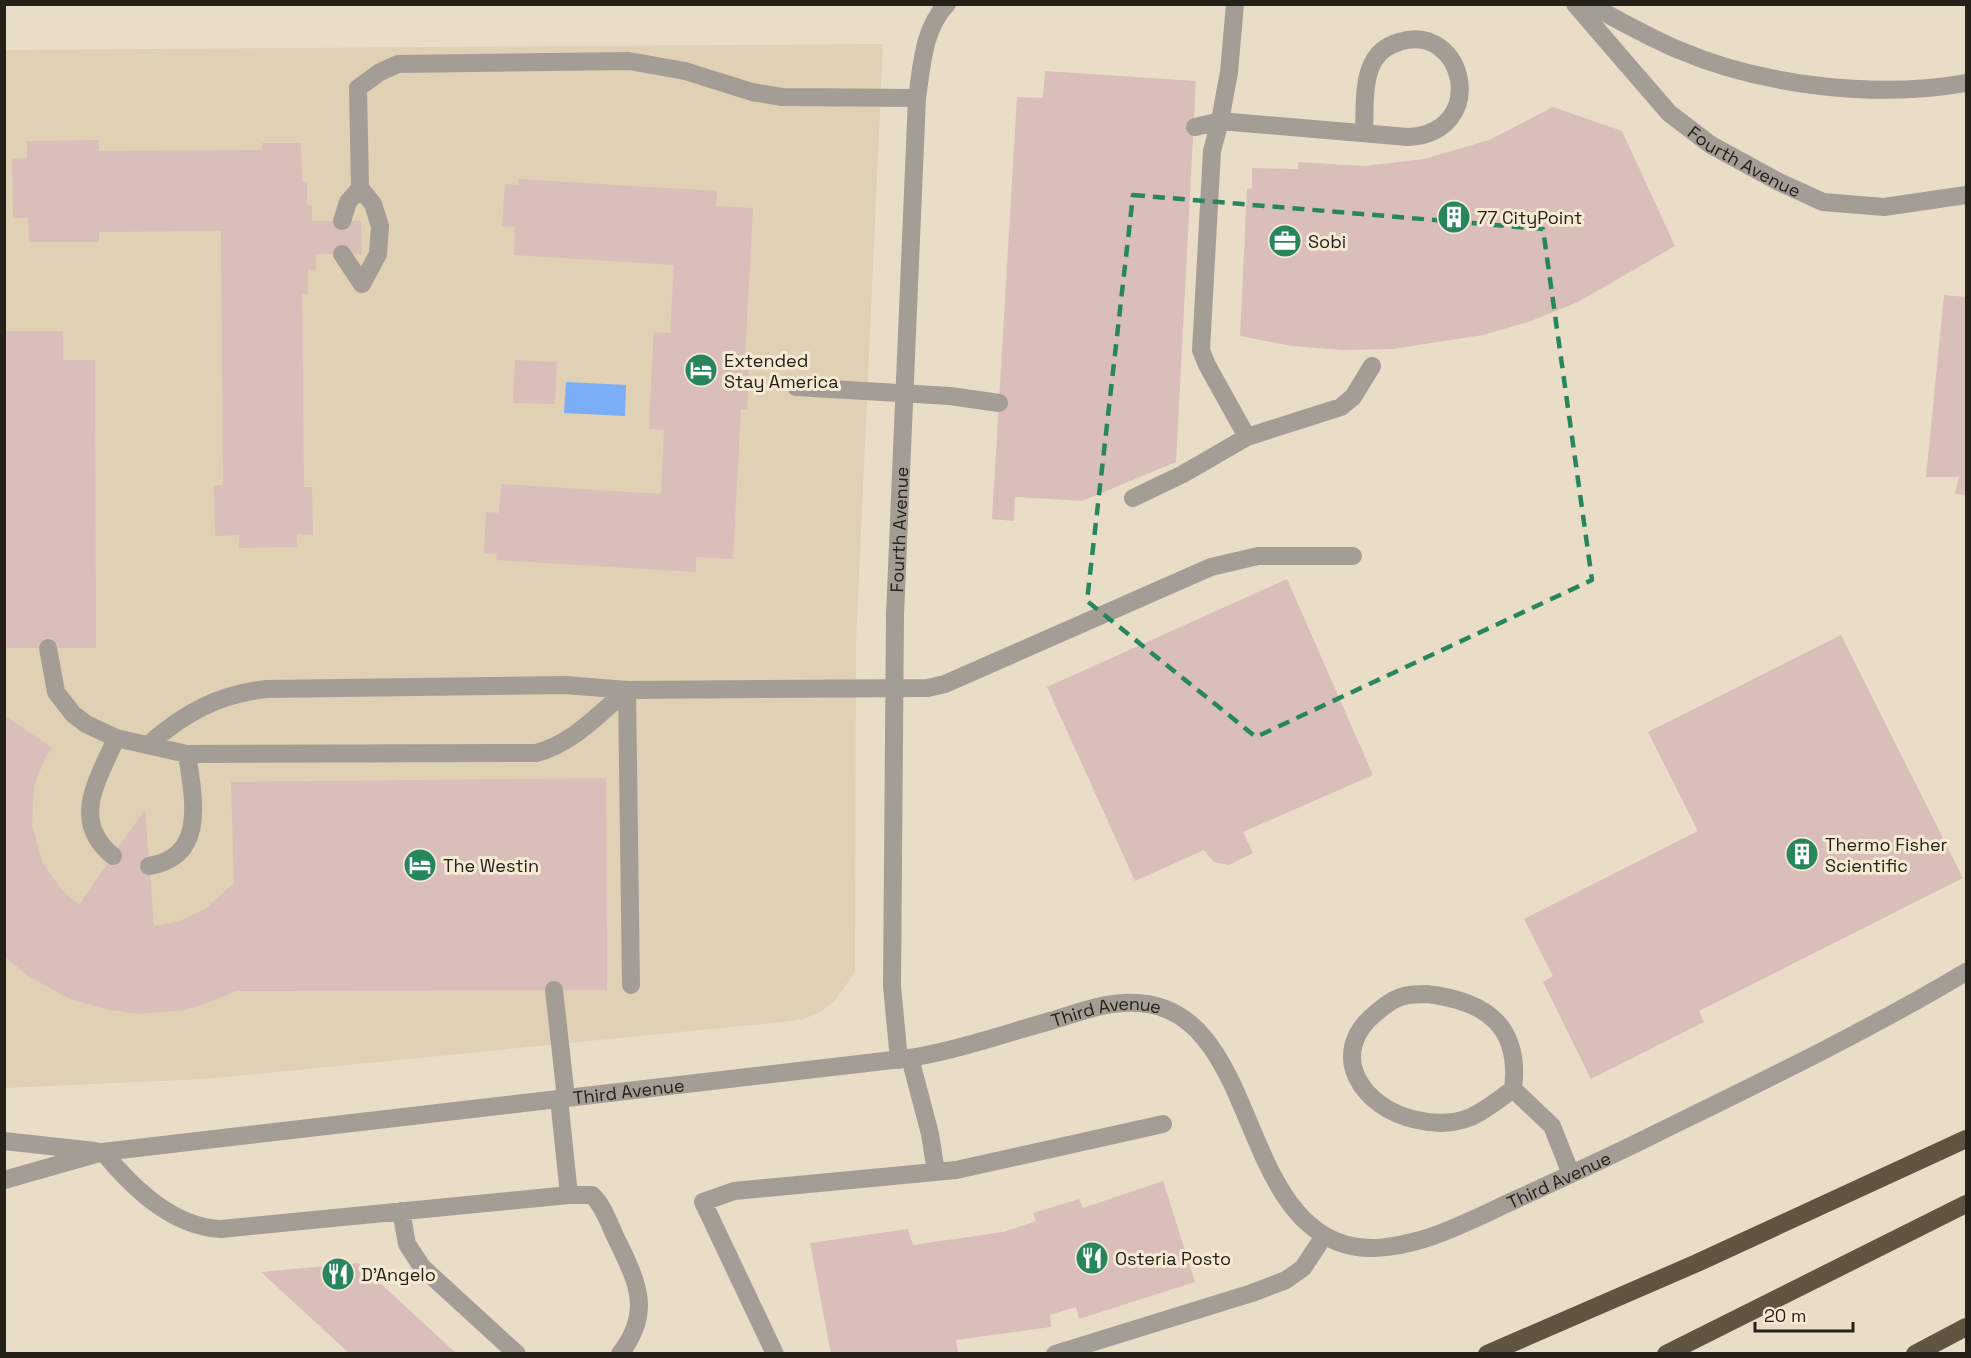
<svg xmlns="http://www.w3.org/2000/svg" width="1971" height="1358" font-family="'Space Grotesk',sans-serif">
	<style>
		.built { fill: #e0d0b4 }
		.water { fill: #7caef7 }
		.building { fill: #d9beba }
		.lines { fill: none; stroke-linecap: round; stroke-linejoin: round }
		.service { stroke: #a49d95; stroke-width: 18 }
		.minor { stroke: #a49d95; stroke-width: 18 }
		.motorway { stroke: #615443; stroke-width: 18 }
		.marked { fill: none; stroke: #28865d; stroke-width: 4.5; stroke-dasharray: 12 8; stroke-linejoin: round }
		.labels { text-anchor: middle; dominant-baseline: central; stroke-width: 6; stroke-linejoin: round; paint-order: stroke }
		.street-label { font-size: 18px; fill: #252119; stroke: #f6ead5 }
		.poi-label { font-size: 18px; fill: #252119; stroke: #f6ead5; text-anchor: start }
	</style>
	<rect width="100%" height="100%" fill="#e9ddc8"/>
	<!-- built -->
	<path class="built" d="M883 44 856 642 855 972 835 1000 822 1011 804 1019 783 1022 205 1079 5 1088 4 50Z"/>
	<!-- water -->
	<path class="water" d="M566 382 626 385 625 416 564 413Z"/>
	<!-- building -->
	<path class="building" d="M1045 71 1196 81 1176 462 1082 501 1015 497 1014 521 992 519 1017 97 1043 98Z
		M1553 107 1622 131 1675 246 1578 302 1531 321 1483 335 1393 349 1343 350 1292 346 1240 336 1247 189 1252 188V168L1298 169V162L1365 166 1424 159 1489 140Z
		M99 140V151L262 150V143H301L302 182 307 183V204L312 206V221H361L362 254H316V270L308 269V294H302L304 487H312L313 535 297 534V547L239 548V535L215 536 214 486 223 485 221 231 99 232V242H29L28 218H13L12 159 27 158V141Z
		M518 179 717 191 716 206 753 208 745 356 750 357 747 409H741L733 559 696 557V572L496 560 497 554 484 553 486 512 499 513 501 484 661 494 664 430 649 429 653 344 654 332 670 333 674 265 514 255 515 227 502 226 505 184 518 185Z
		M1944 295 1966 297V495L1955 494 1959 477H1926Z
		M4 331H63V360H95L96 648H4Z
		M515 360 557 362 555 404 513 403Z
		M1287 579 1373 775 1243 832 1253 853 1229 865 1214 862 1204 850 1135 881 1047 687Z
		M1841 635 1963 878 1699 1011 1704 1022 1591 1079 1543 982 1553 976 1524 919 1698 831 1648 732Z
		M4 715 52 748 45 758 34 786 32 825 43 864 61 889 79 905 145 809 154 926 180 921 204 910 234 883 231 782 606 778 607 990 235 991 208 1003 184 1010 138 1014 110 1010 70 999 28 976 4 956Z
		M1163 1181 1195 1282 1079 1319 1076 1307 1050 1315 1051 1327 956 1340 958 1354H831L810 1243 908 1229 913 1245 1003 1232 1036 1221 1033 1213 1079 1199 1083 1208Z
		M358 1263 367 1271 457 1354H350L261 1272Z"/>
	<g class="lines">
		<!-- service -->
		<path class="service" d="M1235 4 1229 72 1220 121 1408 137C1490 133 1465 21 1399 42 1385 46 1375 55 1370 69 1363 89 1365 112 1364 133
			M1589 4C1618 20 1648 37 1679 50 1763 86 1877 99 1966 83
			M1195 127 1220 121 1212 151 1201 350 1207 365 1247 437
			M342 221 348 202 360 188
			M342 254 362 284
			M362 284 378 254 380 226 373 204 360 188 358 88 380 72 398 64 629 61 685 71 752 92 782 97 917 98
			M796 387 950 396 999 403
			M1133 498 1183 474 1247 437 1341 407 1353 397 1372 366
			M48 648 56 692 73 714 86 724 116 738 187 754 536 753C572 744 599 714 627 690
			M627 690 631 985
			M148 745C184 713 219 694 267 689L565 685 627 690 928 688 945 684 1211 567 1258 556H1353
			M113 856C69 820 99 779 116 738
			M149 866C208 857 193 796 187 754
			M554 990 566 1098
			M1427 994C1486 1001 1521 1026 1513 1089 1500 1099 1486 1110 1471 1117 1454 1124 1434 1124 1417 1120 1362 1109 1325 1053 1377 1012 1384 1006 1395 998 1404 996 1412 994 1420 994 1427 994Z
			M910 1058 930 1134 936 1172
			M1513 1089 1552 1126 1571 1174
			M559 1099 569 1195
			M103 1152C132 1187 172 1227 221 1229L569 1195H592C603 1205 609 1223 615 1236 636 1280 654 1310 620 1354
			M401 1211 407 1244 422 1267 517 1354
			M775 1354 703 1202 734 1191 956 1170 1163 1124
			M1055 1354 1252 1293 1286 1280 1303 1268 1324 1236"/>
		<!-- minor -->
		<g class="minor">
			<path id="s1" d="M1575 4 1669 113 1711 145 1779 182 1823 202 1884 207 1966 195"/>
			<path id="s2" d="M899 1060 892 986 895 615 917 98C922 65 923 29 947 4"/>
			<path d="M4 1141 95 1151"/>
			<path id="s3" d="M4 1180 103 1152 910 1058C958 1050 1004 1034 1050 1021 1074 1014 1099 1004 1124 1003 1256 995 1234 1203 1338 1242 1366 1253 1396 1247 1424 1239 1456 1229 1486 1213 1517 1199 1564 1177 1612 1156 1659 1132 1763 1081 1867 1031 1966 972"/>
		</g>
		<!-- motorway -->
		<path class="motorway" d="M1487 1354 1697 1263 1966 1139
			M1666 1354 1966 1204
			M1915 1354 1966 1327"/>
	</g>
	<!-- marked area -->
	<path class="marked" d="M1133 195 1543 229 1592 580 1256 737 1087 601Z"/>
	<!-- icons -->
	<defs>
		<g id="building-disc" transform="scale(1.725)"><circle r="9.5" fill="#28865d" stroke="#f6ead5"/><path d="M-4-6H4V6H1V3H-1V6H-4ZM-2.5-4.3h1.7v1.8h-1.7ZM.8-4.3h1.7v1.8H.8ZM-2.5-1h1.7V.8h-1.7ZM.8-1h1.7V.8H.8Z" fill="#fff"/></g>
		<g id="office-disc" transform="scale(1.725)"><circle r="9.5" fill="#28865d" stroke="#f6ead5"/><path d="M-6-3h4V-5.5h4V-3h4V5H-6ZM-1-4.5V-3h2v-1.5ZM-6 0V1H6V0Z" fill="#fff"/></g>
		<g id="hotel-disc" transform="scale(1.725)"><circle r="9.5" fill="#28865d" stroke="#f6ead5"/><path d="M-6-4.5h1.5V1H6V5H4.5V3h-9V5H-6ZM-4 0a1.8 1.8 0 1 1 3.6 0ZM.5 0V-2.5h3Q6-2.5 6 0Z" fill="#fff"/></g>
		<g id="restaurant-disc" transform="scale(1.725)"><circle r="9.5" fill="#28865d" stroke="#f6ead5"/><path d="M-5-6h1v4h1v-4h1v4h1v-4h1v5L-1.5 .5V6h-2V.5L-5-1ZM5-6V6H3V1.5H1.5Q1.5-4 5-6Z" fill="#fff"/></g>
	</defs>
	<g fill-rule="evenodd">
		<use href="#building-disc" x="1454" y="217"/>
		<use href="#office-disc" x="1285" y="241"/>
		<use href="#hotel-disc" x="701" y="370"/>
		<use href="#building-disc" x="1802" y="854"/>
		<use href="#hotel-disc" x="420" y="865"/>
		<use href="#restaurant-disc" x="1092" y="1258"/>
		<use href="#restaurant-disc" x="338" y="1274"/>
	</g>
	<g class="labels">
		<!-- street labels -->
		<g class="street-label">
			<text stroke="none"><textPath href="#s1" startOffset="234">Fourth Avenue</textPath></text>
			<text stroke="none"><textPath href="#s2" startOffset="531">Fourth Avenue</textPath></text>
			<text stroke="none"><textPath href="#s3" startOffset="1118">Third Avenue</textPath></text>
			<text stroke="none"><textPath href="#s3" startOffset="632">Third Avenue</textPath></text>
			<text stroke="none"><textPath href="#s3" startOffset="1712">Third Avenue</textPath></text>
		</g>
		<!-- poi labels -->
		<g class="poi-label">
			<text x="1477" y="217">77 CityPoint</text>
			<text x="1308" y="241">Sobi</text>
			<text x="724" y="360">Extended<tspan x="724" dy="21">Stay America</tspan></text>
			<text x="1825" y="844">Thermo Fisher<tspan x="1825" dy="21">Scientific</tspan></text>
			<text x="443" y="865">The Westin</text>
			<text x="1115" y="1258">Osteria Posto</text>
			<text x="361" y="1274">D'Angelo</text>
		</g>
	</g>
	<!-- border -->
	<rect width="1971" height="1358" fill="none" stroke="#252119" stroke-width="12"/>
	<!-- scale -->
	<path d="M1755 1322v9h98v-9" fill="none" stroke="#252119" stroke-width="3"/>
	<text x="1764" y="1322" font-size="18" fill="#252119" stroke="#f6ead5" stroke-width="4.5" paint-order="stroke">20 m</text>
</svg>
